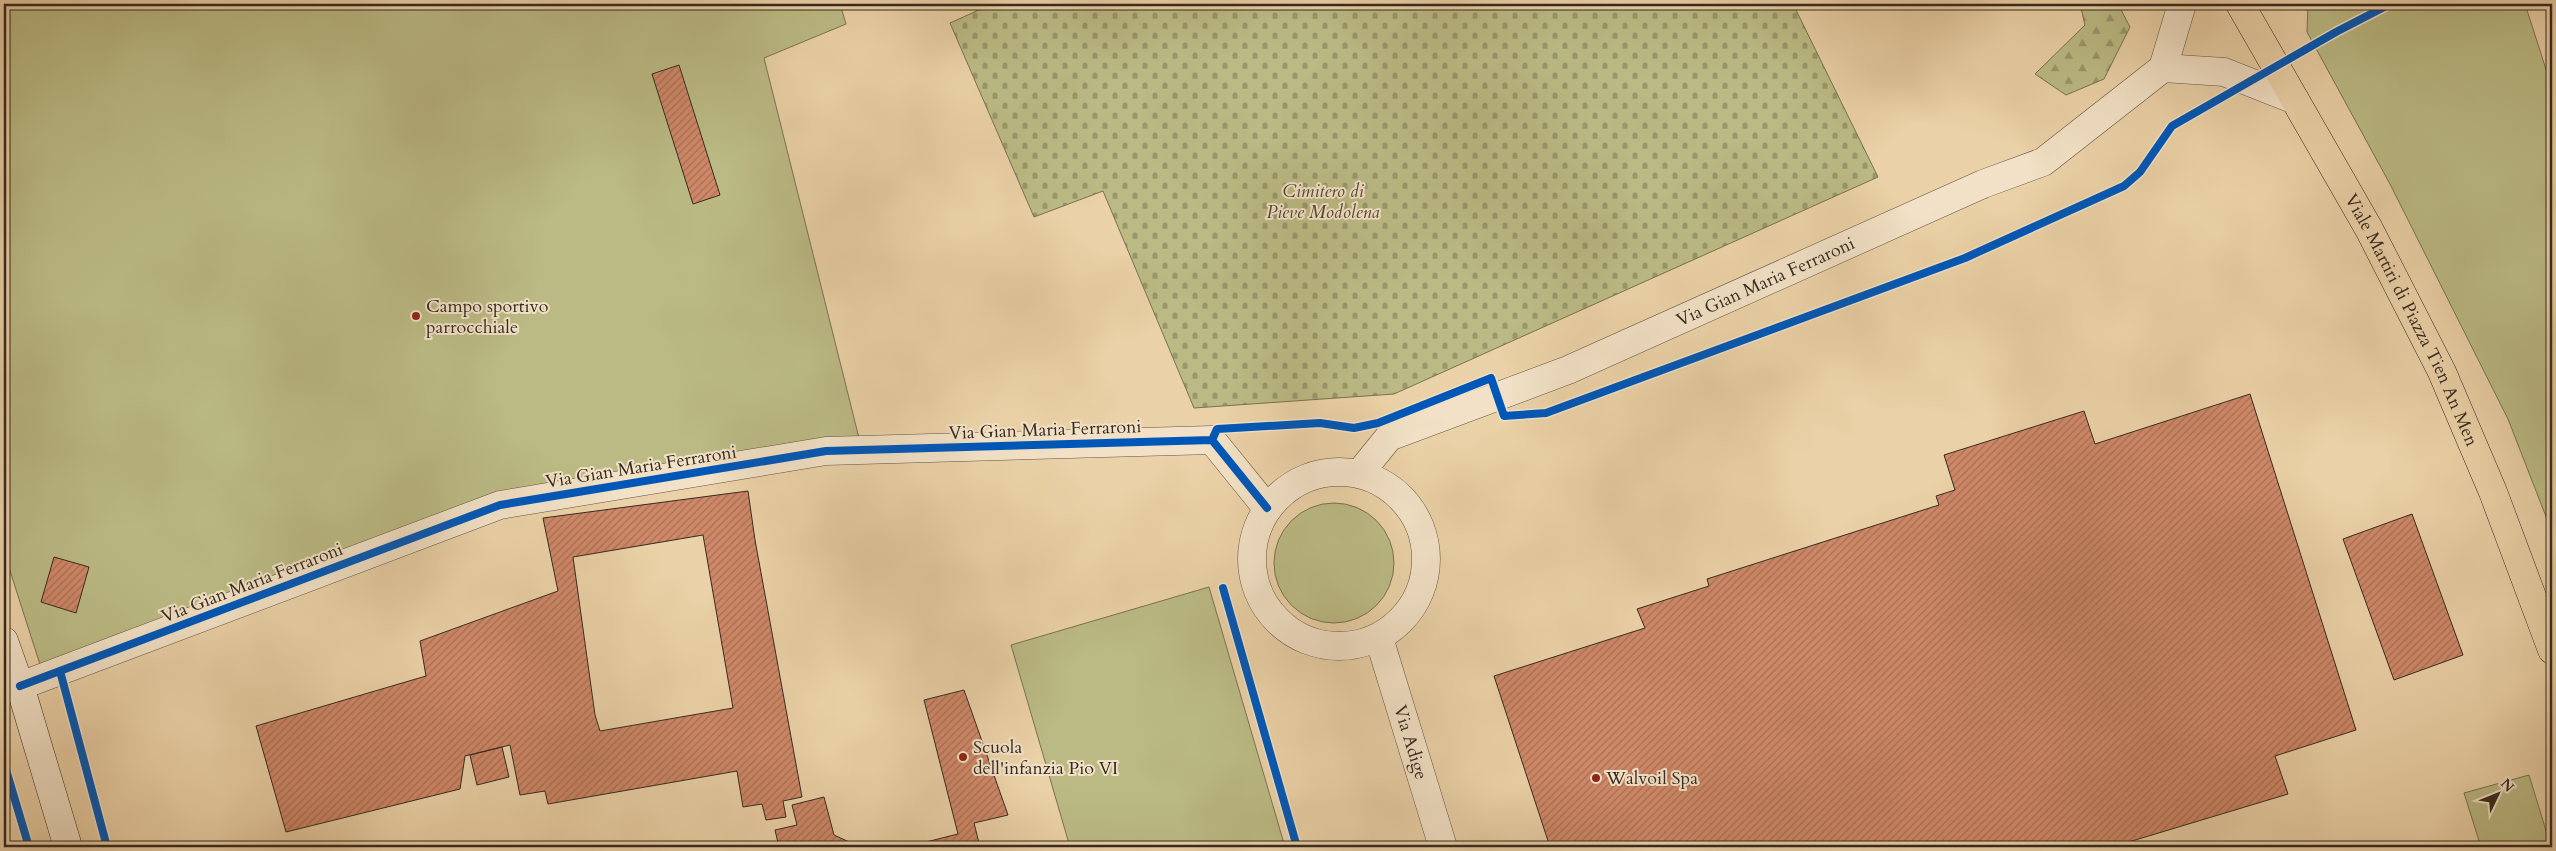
<svg xmlns="http://www.w3.org/2000/svg" width="2556" height="851" font-family="Cardo,serif">
	<style>
		.grass { fill: #bbba84; stroke: #787252 }
		.forest { fill: url(#forest-firs); stroke: #787252 }
		.cemetery { fill: url(#cemetery-stones); stroke: #787252 }
		.building { fill: url(#building-hatch); stroke: #352a21; fill-rule: evenodd }
		.lines { fill: none; stroke-linecap: round; stroke-linejoin: round }
		.minor-casing { stroke: #625442; stroke-width: 29 }
		.secondary-casing { stroke: #352a21; stroke-width: 29 }
		.primary-casing { stroke: #352a21; stroke-width: 29 }
		.minor { stroke: #f2e1c6; stroke-width: 28 }
		.secondary { stroke: #f2e1c6; stroke-width: 28 }
		.primary { stroke: #ebd1a7; stroke-width: 28 }
		.cycleway-casing { stroke: #f2e1c6; stroke-width: 11 }
		.cycleway { stroke: #0057b8; stroke-width: 8 }
		.poi-dot { fill: #8f2418; stroke: #f2e1c6; stroke-width: 2 }
		.labels { text-anchor: middle; dominant-baseline: central; stroke-width: 4; stroke-linejoin: round; paint-order: stroke }
		.park-label { font-size: 18px; font-style: italic; fill: #504735; stroke: #f2e1c6 }
		.street-label { font-size: 18px; fill: #352a21; stroke: #f2e1c6 }
		.poi-label { font-size: 18px; fill: #352a21; stroke: #f2e1c6; text-anchor: start }
	</style>
	<defs>
		<pattern id="forest-firs" width="22" height="20" patternUnits="userSpaceOnUse" patternTransform="scale(1.25)"><rect width="22" height="20" fill="#bbba84"/><path d="M5 1l3.5 6h-7zM16 11l3.5 6h-7z" fill="#99976c"/></pattern>
		<pattern id="cemetery-stones" width="16" height="16" patternUnits="userSpaceOnUse" patternTransform="scale(1.25)"><rect width="16" height="16" fill="#bbba84"/><path d="M2 7V4a2 2 0 0 1 4 0v3zM10 15v-3a2 2 0 0 1 4 0v3z" fill="#99976c"/></pattern>
		<pattern id="building-hatch" width="6" height="6" patternUnits="userSpaceOnUse" patternTransform="scale(1.25)"><rect width="6" height="6" fill="#cf8868"/><path d="M-1 1l2-2M0 6l6-6M5 7l2-2" fill="none" stroke="#a96f55"/></pattern>
	</defs>
	<rect width="100%" height="100%" fill="#ebd1a7"/>
	<filter id="stains"><feTurbulence type="fractalNoise" baseFrequency=".004" numOctaves="4"/><feColorMatrix values="0 0 0 0 .2 0 0 0 0 .09 0 0 0 0 .02 0 0 0 .5 -.17"/></filter>
	<radialGradient id="worn" r=".72"><stop offset=".6" stop-color="#630" stop-opacity="0"/><stop offset="1" stop-color="#630" stop-opacity=".3"/></radialGradient>
	<!-- grass -->
	<path class="grass" d="M4 4H840L846 24 764 58 862 450 500 505 44 677 4 552Z
		M2308 4H2525L2552 88V532L2508 419 2391 186 2307 32Z
		M1274 563a60 60 0 1 1 120 0a60 60 0 1 1-120 0Z
		M1209 587 1285 847H1070L1011 645Z
		M2529 775 2551 847H2481L2464 793Z"/>
	<!-- forest -->
	<path class="forest" d="M2080 4H2118L2130 27 2104 79 2066 95 2035 74 2085 25Z"/>
	<!-- cemetery -->
	<path class="cemetery" d="M992 4H1793L1878 177 1394 394 1194 408 1103 191 1034 217 950 23Z"/>
	<!-- building -->
	<path class="building" d="M679 65 720 195 693 204 652 74Z
		M2250 394 2356 730 2275 756 2288 794 2112 847H1550L1494 676 1645 628 1637 609 1709 586 1707 579 1939 505 1936 496 1955 490 1944 455 2084 411 2095 444Z
		M748 491 755 540 802 797 783 801 786 817 766 820 762 804 743 807 737 771 548 804 545 791 520 795 510 745 465 756 460 789 286 832 256 726 426 676 420 641 558 591 543 518ZM703 535 733 708 600 731 595 715 573 557Z
		M2412 514 2463 655 2394 680 2343 539Z
		M54 557 89 567 76 613 41 602Z
		M964 690 1008 815 974 823 980 847H906L958 834 924 700Z
		M502 747 509 777 477 785 470 755Z
		M824 797 834 835 860 847H779L775 830 797 825 792 805Z"/>
	<g class="lines">
		<!-- minor casing -->
		<g class="minor-casing">
			<g id="minor">
				<path d="M2163 68 2224 72 2295 100"/>
				<circle cx="1339" cy="559" r="87"/>
				<path id="s1" d="M1359 474 1389 437 1568 370 1983 184 2043 162 2163 68 2182 4"/>
				<path id="s2" d="M1379 638 1443 847"/>
				<path d="M20 686 500 505 826 451 1212 440 1267 508"/>
			</g>
		</g>
		<!-- secondary casing -->
		<g class="secondary-casing">
			<path id="secondary" d="M4 641 20 686 68 847"/>
		</g>
		<!-- primary casing -->
		<g class="primary-casing">
			<g id="primary">
				<path id="s3" d="M2240 4 2369 229 2442 372 2493 492 2552 650"/>
			</g>
		</g>
		<!-- minor -->
		<use href="#minor" class="minor"/>
		<!-- secondary -->
		<use href="#secondary" class="secondary"/>
		<!-- primary -->
		<use href="#primary" class="primary"/>
		<!-- cycleway casing -->
		<g class="cycleway-casing">
			<path id="cycleway" d="M1212 440 1217 429 1320 423 1354 428 1378 423 1491 378 1504 416 1546 413 1965 258 2124 186 2140 172 2172 126 2336 32 2390 4
				M1212 440 1267 508
				M1223 588 1297 847
				M60 671 107 847
				M20 686 500 505 826 451 1212 440
				M4 763 29 847"/>
		</g>
		<!-- cycleway -->
		<use href="#cycleway" class="cycleway"/>
	</g>
	<!-- markers -->
	<g class="poi-dot">
		<circle cx="416" cy="316" r="5"/>
		<circle cx="963" cy="757" r="5"/>
		<circle cx="1596" cy="778" r="5"/>
	</g>
	<g class="labels">
		<!-- park labels -->
		<g class="park-label">
			<text x="1323" y="191">Cimitero di<tspan x="1323" dy="21">Pieve Modolena</tspan></text>
		</g>
		<!-- street labels -->
		<g class="street-label">
			<text stroke="none"><textPath href="#s1" startOffset="455">Via Gian Maria Ferraroni</textPath></text>
			<text stroke="none"><textPath href="#s3" startOffset="360">Viale Martiri di Piazza Tien An Men</textPath></text>
			<text transform="translate(1045 430) rotate(-2)">Via Gian Maria Ferraroni</text>
			<text transform="translate(641 467) rotate(-9)">Via Gian Maria Ferraroni</text>
			<text transform="translate(252 583) rotate(-21)">Via Gian Maria Ferraroni</text>
			<text stroke="none"><textPath href="#s2" startOffset="109">Via Adige</textPath></text>
		</g>
		<!-- poi labels -->
		<g class="poi-label">
			<text x="426" y="306">Campo sportivo<tspan x="426" dy="21">parrocchiale</tspan></text>
			<text x="973" y="747">Scuola<tspan x="973" dy="21">dell'infanzia Pio VI</tspan></text>
			<text x="1606" y="778">Walvoil Spa</text>
		</g>
	</g>
	<!-- margin -->
	<rect width="2556" height="851" fill="none" stroke="#ebd1a7" stroke-width="20"/>
	<rect x="5" y="5" width="2546" height="841" fill="none" stroke="#352a21" stroke-width="2.5"/>
	<rect x="10" y="10" width="2536" height="831" fill="none" stroke="#352a21"/>
	<!-- north arrow -->
	<g transform="translate(2498 794) rotate(47)" stroke="#f2e1c6" stroke-width="4" paint-order="stroke">
	<path d="M0-4L9 19L0 12L-9 19Z" fill="#352a21"/>
	<text y="-8" font-size="14" font-weight="bold" text-anchor="middle" fill="#352a21">N</text>
	</g>
	<rect width="100%" height="100%" filter="url(#stains)"/>
	<rect width="100%" height="100%" fill="url(#worn)"/>
</svg>
